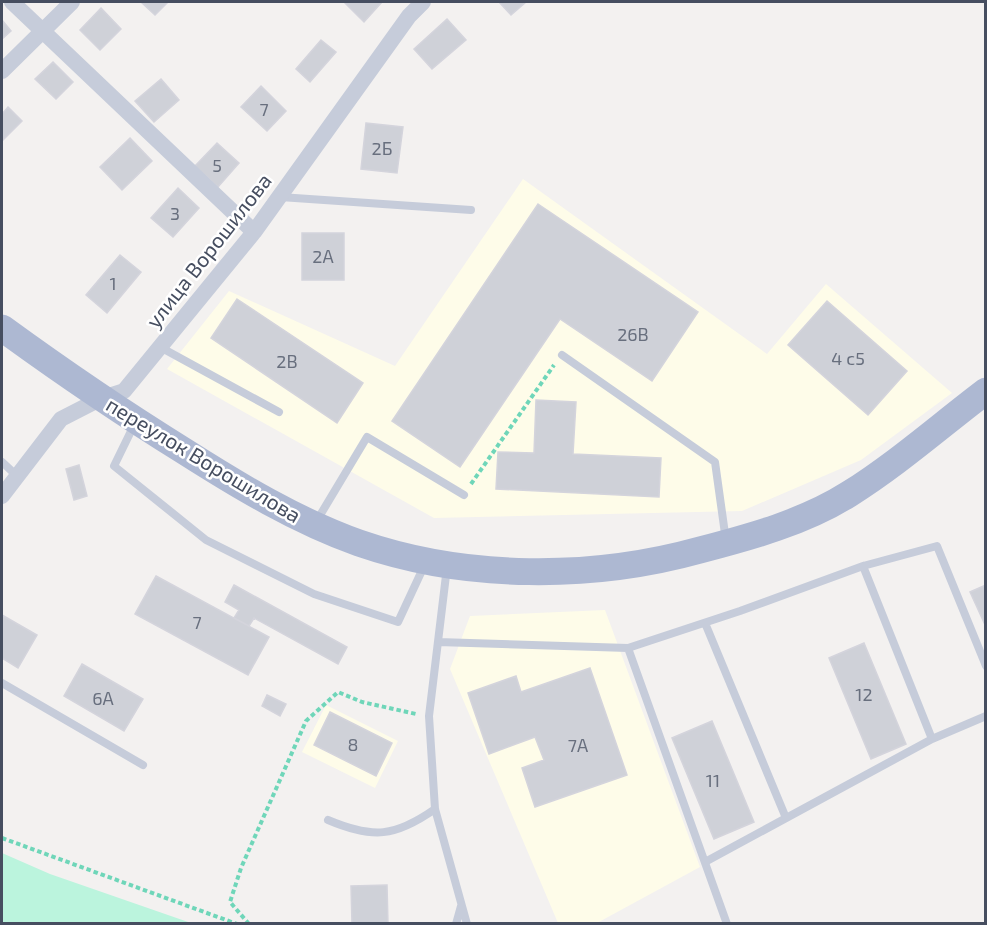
<svg xmlns="http://www.w3.org/2000/svg" width="987" height="925" font-family="'Exo 2',sans-serif">
	<style>
		.commercial { fill: #fefce9 }
		.green { fill: #bbf4dd }
		.building { fill: #cfd1d8; stroke: #d4d4dc; stroke-width: 1.5 }
		.lines { fill: none; stroke-linecap: round; stroke-linejoin: round }
		.path { stroke: #6fd6b9; stroke-width: 4; stroke-dasharray: 4.5 3; stroke-linecap: butt }
		.service { stroke: #c6ccda; stroke-width: 8 }
		.minor { stroke: #c6ccda; stroke-width: 16 }
		.primary { stroke: #adb8d2; stroke-width: 27 }
		.labels { text-anchor: middle; dominant-baseline: central; stroke-width: 5; stroke-linejoin: round; paint-order: stroke }
		.number-label { font-size: 18px; fill: #686f7e }
		.street-label { font-size: 21px; fill: #464e60; stroke: #fff }
	</style>
	<rect width="100%" height="100%" fill="#f3f1f0"/>
	<!-- commercial -->
	<path class="commercial" d="M523 179 767 354 826 284 952 393 861 460 742 511 434 518 167 369 229 291 395 366Z
		M605 610 700 867 597 923H558L450 669 470 616Z
		M326 705 398 741 375 788 302 752Z"/>
	<!-- green -->
	<path class="green" d="M2 853 50 874 191 923H2Z"/>
	<!-- building -->
	<path class="building" d="M141 2H168L155 15Z
		M344 2H382L364 22Z
		M499 2H526L511 15Z
		M101 8 121 29 100 50 80 30Z
		M447 19 466 40 432 69 414 49Z
		M2 20 11 31 2 39Z
		M321 40 336 52 310 82 296 69Z
		M53 62 73 82 56 99 35 79Z
		M161 79 179 100 154 122 135 101Z
		M261 86 286 111 267 131 241 107Z
		M8 107 22 121 2 141V114Z
		M366 123 403 127 397 173 361 169Z
		M130 138 152 161 122 190 100 167Z
		M217 143 239 163 218 187 195 166Z
		M178 188 199 208 173 237 151 218Z
		M538 204 698 312 652 381 560 319 460 467 392 421Z
		M302 233H344V280H302Z
		M120 255 141 272 107 313 86 295Z
		M237 299 363 383 337 423 211 338Z
		M827 301 907 371 868 415 788 345Z
		M536 400 576 402 573 454 661 458 659 497 496 489 498 452 534 453Z
		M79 465 87 496 74 500 66 469Z
		M156 576 269 637 248 675 135 614Z
		M234 585 347 647 338 664 254 618 249 626 234 618 239 610 225 602Z
		M986 585V627L970 592Z
		M2 615 37 635 18 668 2 658Z
		M864 643 906 744 871 759 829 658Z
		M82 664 143 699 124 731 64 696Z
		M590 668 627 775 535 807 522 768 544 760 535 737 489 754 468 693 516 676 521 692Z
		M267 695 286 704 280 716 262 706Z
		M330 712 392 743 376 776 314 745Z
		M712 721 754 822 714 839 672 738Z
		M387 885 388 924H352L351 886Z"/>
	<g class="lines">
		<!-- path -->
		<path class="path" d="M471 484 554 365
			M2 838 237 924
			M249 924 230 902 241 868 306 721 338 692 362 702 416 714"/>
		<!-- service -->
		<path class="service" d="M280 197 471 210
			M160 347 279 412
			M562 355 715 462 726 541
			M134 425 114 466 206 540 314 594 398 622 425 564
			M2 462 17 476
			M316 522 367 437 464 495
			M863 566 932 739
			M447 567 429 716 435 809 467 924
			M705 623 786 818
			M438 642 628 648 740 611 863 566 937 546 986 666
			M628 648 727 924
			M2 683 143 765
			M328 820C373 839 395 837 435 809
			M705 862 932 739 986 716
			M456 924 461 906"/>
		<!-- minor -->
		<path class="minor" d="M12 2 254 232
			M2 71 72 2
			M2 496 61 419 102 398 124 391 254 232 409 16 423 2"/>
		<!-- primary -->
		<path class="primary" d="M2 328C61 371 121 412 184 451 239 486 297 521 359 543 466 580 592 580 700 550 750 537 805 522 849 494 897 464 941 425 986 391"/>
	</g>
	<g class="labels">
		<!-- number labels -->
		<g class="number-label">
			<text x="264" y="109">7</text>
			<text x="382" y="148">2Б</text>
			<text x="217" y="165">5</text>
			<text x="175" y="213">3</text>
			<text x="323" y="256">2А</text>
			<text x="113" y="283">1</text>
			<text x="633" y="334">26В</text>
			<text x="848" y="358">4 с5</text>
			<text x="287" y="361">2В</text>
			<text x="197" y="622">7</text>
			<text x="864" y="694">12</text>
			<text x="103" y="698">6А</text>
			<text x="353" y="744">8</text>
			<text x="578" y="745">7А</text>
			<text x="713" y="780">11</text>
		</g>
		<!-- street labels -->
		<g class="street-label">
			<text transform="translate(208 250) rotate(-52)">улица Ворошилова</text>
			<text transform="translate(204 459) rotate(31)">переулок Ворошилова</text>
		</g>
	</g>
	<!-- border -->
	<rect width="987" height="925" fill="none" stroke="#464e60" stroke-width="6"/>
</svg>
